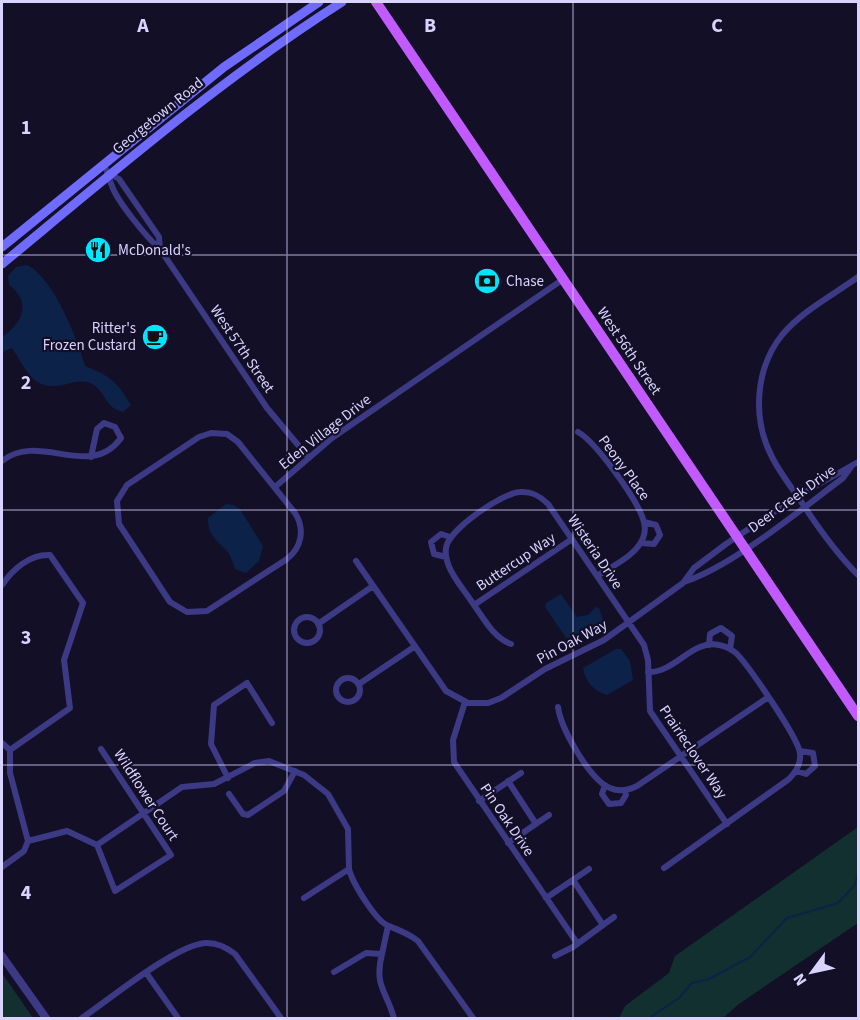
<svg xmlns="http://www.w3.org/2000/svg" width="860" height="1020" font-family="'Source Sans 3',sans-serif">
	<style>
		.green { fill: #12302f }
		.water { fill: #0c2248 }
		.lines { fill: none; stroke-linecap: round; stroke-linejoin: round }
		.stream { stroke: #0c2248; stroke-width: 2 }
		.minor { stroke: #3d3a85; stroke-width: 6 }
		.tertiary { stroke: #3d3a85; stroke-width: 8 }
		.secondary { stroke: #6f6bff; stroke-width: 9 }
		.primary { stroke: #c25bff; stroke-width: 10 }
		.grid { fill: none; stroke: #d9d4ff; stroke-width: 1.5; stroke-opacity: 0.55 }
		.labels { text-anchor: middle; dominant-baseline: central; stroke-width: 4.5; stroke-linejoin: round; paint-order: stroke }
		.street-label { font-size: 15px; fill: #d9d4ff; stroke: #130f26 }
		.poi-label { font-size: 15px; fill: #d9d4ff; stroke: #130f26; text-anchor: start }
		.grid-label { font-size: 20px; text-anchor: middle; font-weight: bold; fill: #d9d4ff; stroke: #130f26; stroke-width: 4.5; stroke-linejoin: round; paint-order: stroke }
	</style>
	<rect width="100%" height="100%" fill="#130f26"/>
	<!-- green -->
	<path class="green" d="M858 827V923L739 1004 723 1018H619L625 1006 669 973 675 956Z
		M2 973 33 1018H2Z"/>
	<!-- water -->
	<path class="water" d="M27 265C53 277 77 338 85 366 112 377 116 381 131 405L123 412C104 408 106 390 90 383 82 380 75 382 67 384 33 393 27 371 12 348L2 352V337C23 323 32 302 9 285L8 276 16 267Z
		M226 504 234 505 240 509 263 546 259 561 246 573 235 569C233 563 231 556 227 551 216 539 208 536 208 518Z
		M561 594 577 617 588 615 596 607 599 608 603 620C594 629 580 640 566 638L545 607 546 603Z
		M616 649H621L630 661 633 680 607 695C594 692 585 681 583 668Z"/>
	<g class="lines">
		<!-- stream -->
		<path class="stream" d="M649 1018 679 998 692 983 709 979 750 957 787 918 838 903 854 886 858 874"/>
		<!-- minor -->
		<path class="minor" d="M103 164C109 172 108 178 112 186 117 201 147 238 160 249L267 408 309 458
			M110 174 119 179 159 237 160 249
			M858 277C833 295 802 311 782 335 755 369 752 419 772 457 780 473 792 488 802 503 819 529 836 553 858 575
			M578 432C596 442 634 496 642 516 645 523 646 531 643 538 636 556 612 566 597 576
			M211 433 227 434 238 442 295 513C305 529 302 547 287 559L207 611 187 612 170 602 119 524 117 501 127 485 199 437Z
			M2 461C39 431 90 481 121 438L115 427 104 423 97 429 91 457
			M275 487 332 438 562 280
			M641 543 654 544 660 535 656 525 644 522
			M446 557 434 554 431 542 441 534 450 537
			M356 561 446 691 468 703H488L501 698 545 669 604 640 683 583 694 568 726 544 798 496 858 462
			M684 582C733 566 800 510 843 478L851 467
			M2 585C13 569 30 554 50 555L83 603 64 660 70 708 10 750
			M474 605 572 539
			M294 630a13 13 0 1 1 26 0a13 13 0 1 1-26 0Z
			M318 624 373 586
			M511 644C494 638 484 619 474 605 464 589 443 568 446 548 448 530 502 493 520 492 532 491 540 496 548 504L644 645 648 660 650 711 727 824
			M709 645 710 634 721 628 732 636 730 649
			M648 672C675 673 692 639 719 645 725 646 731 649 736 653 748 665 800 740 800 754 801 764 796 772 789 779L664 868
			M336 690a12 12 0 1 1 24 0a12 12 0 1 1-24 0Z
			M359 684 414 647
			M465 702 453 740 454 762 577 943
			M558 707C561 729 590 780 610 788 619 792 629 790 637 786L767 698
			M2 743 10 750V773L28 841
			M796 771 806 774 815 766 813 753 800 751
			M228 778 211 744 214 705 247 683 272 723
			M508 781 536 824
			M605 785 602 794 609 804 621 803 626 795 625 790
			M229 794 243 814 248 815 284 791 295 771
			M479 801 521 773
			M28 841 67 831 97 845
			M508 843 549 815
			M97 845 182 787 214 784 255 763 269 761 304 775 328 794 348 829 349 869
			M97 845 115 891 171 855 101 749
			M2 867 24 851 28 841
			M573 880 603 925
			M304 898 349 869C352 882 376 922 389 926 400 931 408 933 418 941L473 1018
			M546 898 589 869
			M382 954C374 986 386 990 394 1018
			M555 956 573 947 614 917
			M334 972 366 953 382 954 388 926
			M147 974 178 1018
			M82 1018C110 999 174 946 205 943 217 942 226 947 235 954L281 1018"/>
		<!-- tertiary -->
		<path class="tertiary" d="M2 956 46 1018"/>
		<!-- secondary -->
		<path class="secondary" d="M2 247 224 67 319 2
			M2 264C112 173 221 79 342 2"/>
		<!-- primary -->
		<path class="primary" d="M376 2 858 716"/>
	</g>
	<!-- grid -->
	<path class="grid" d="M287 2V1018M573 2V1018M2 255H858M2 510H858M2 765H858"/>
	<!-- icons -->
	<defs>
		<g id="restaurant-disc" transform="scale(1.35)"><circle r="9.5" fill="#00e5ff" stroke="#130f26"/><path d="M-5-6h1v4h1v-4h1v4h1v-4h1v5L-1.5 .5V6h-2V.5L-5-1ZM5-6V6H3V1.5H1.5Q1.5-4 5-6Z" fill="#111"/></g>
		<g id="bank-disc" transform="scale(1.35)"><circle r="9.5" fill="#00e5ff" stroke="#130f26"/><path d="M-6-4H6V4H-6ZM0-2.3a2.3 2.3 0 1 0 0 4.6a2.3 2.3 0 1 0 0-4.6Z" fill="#111"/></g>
		<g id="cafe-disc" transform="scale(1.35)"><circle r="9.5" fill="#00e5ff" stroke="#130f26"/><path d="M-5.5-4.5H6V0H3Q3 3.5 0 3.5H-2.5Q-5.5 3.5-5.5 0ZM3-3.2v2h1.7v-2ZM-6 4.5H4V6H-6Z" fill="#111"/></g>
	</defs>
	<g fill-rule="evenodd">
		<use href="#restaurant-disc" x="98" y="250"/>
		<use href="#bank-disc" x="487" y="281"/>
		<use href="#cafe-disc" x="155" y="337"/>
	</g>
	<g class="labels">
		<!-- street labels -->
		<g class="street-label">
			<text transform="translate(158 116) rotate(-39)">Georgetown Road</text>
			<text transform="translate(242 349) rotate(56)">West 57th Street</text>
			<text transform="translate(629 351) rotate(56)">West 56th Street</text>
			<text transform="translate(325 432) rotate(-38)">Eden Village Drive</text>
			<text transform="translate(624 468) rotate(54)">Peony Place</text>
			<text transform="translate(792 499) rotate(-36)">Deer Creek Drive</text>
			<text transform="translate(595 552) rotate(56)">Wisteria Drive</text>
			<text transform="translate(516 562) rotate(-34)">Buttercup Way</text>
			<text transform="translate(572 642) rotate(-28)">Pin Oak Way</text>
			<text transform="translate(693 752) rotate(56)">Prairieclover Way</text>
			<text transform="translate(146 795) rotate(57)">Wildflower Court</text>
			<text transform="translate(507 820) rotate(56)">Pin Oak Drive</text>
		</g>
		<!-- poi labels -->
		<g class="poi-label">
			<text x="118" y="250">McDonald's</text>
			<text x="506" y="281">Chase</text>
			<text x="136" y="328" text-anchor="end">Ritter's<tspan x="136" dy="17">Frozen Custard</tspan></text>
		</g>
	</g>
	<g class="grid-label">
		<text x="143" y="32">A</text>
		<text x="430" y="32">B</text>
		<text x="717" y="32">C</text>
		<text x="26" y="134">1</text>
		<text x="26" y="389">2</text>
		<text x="26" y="644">3</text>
		<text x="26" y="899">4</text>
	</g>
	<!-- border -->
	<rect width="860" height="1020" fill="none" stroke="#d9d4ff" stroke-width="6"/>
	<!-- north arrow -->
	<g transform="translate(812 972) rotate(237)" stroke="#130f26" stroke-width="4.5" paint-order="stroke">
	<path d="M0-4.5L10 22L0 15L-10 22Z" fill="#d9d4ff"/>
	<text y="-9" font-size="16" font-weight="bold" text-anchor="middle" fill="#d9d4ff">N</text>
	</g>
</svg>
